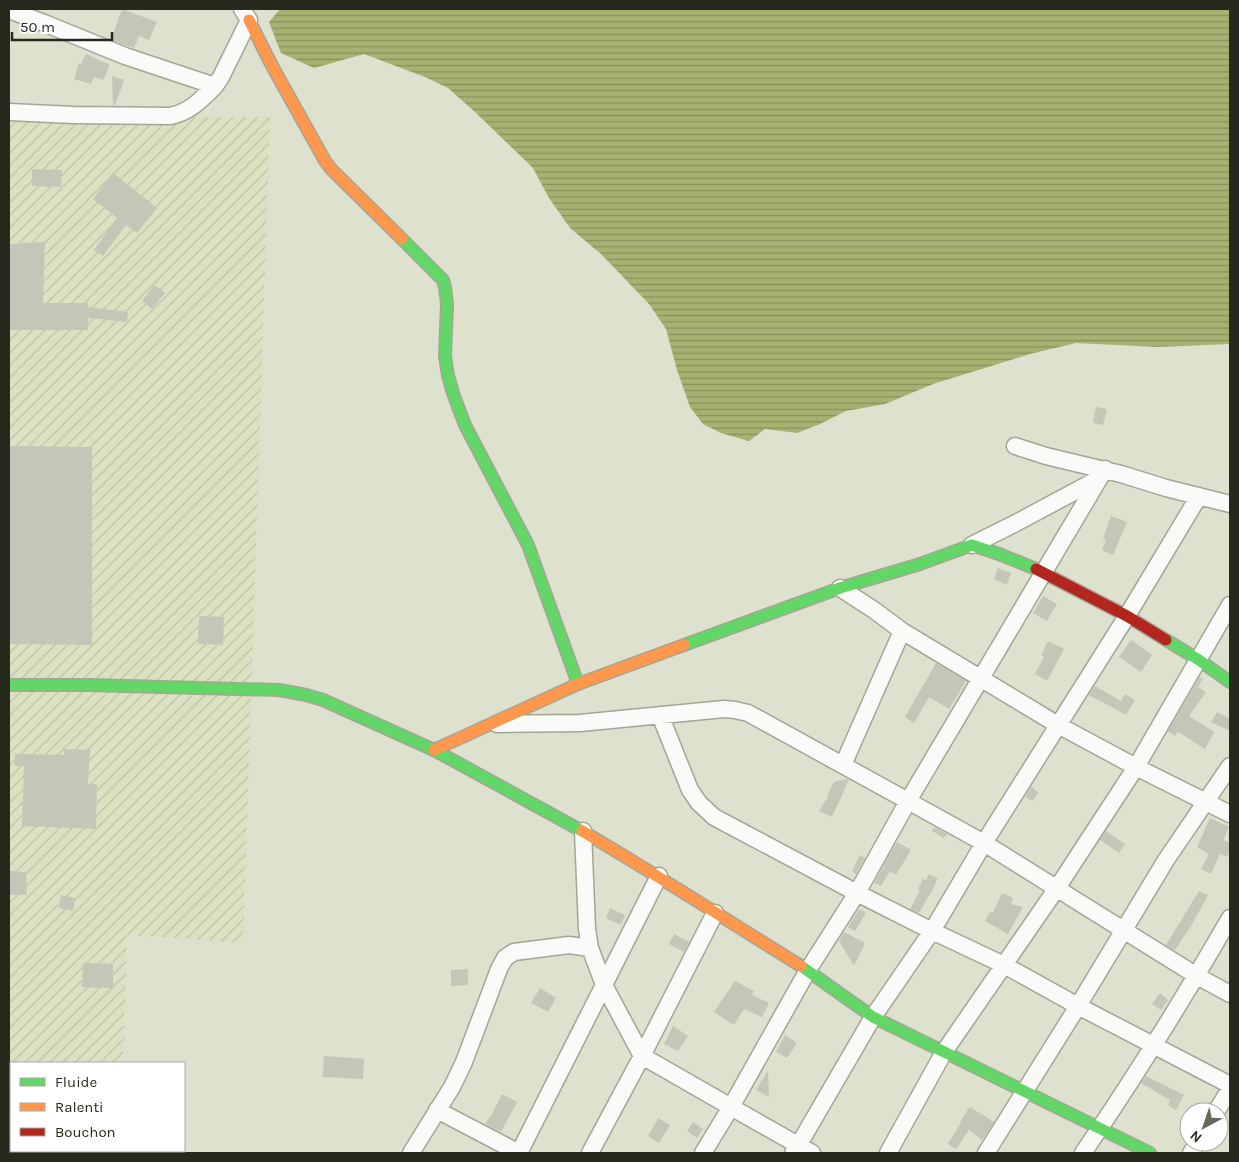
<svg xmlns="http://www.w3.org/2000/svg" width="1239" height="1162" font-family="Karla,sans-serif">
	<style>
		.industrial { fill: url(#industrial-furrows) }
		.water { fill: url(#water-rules) }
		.building { fill: #c4c7b7 }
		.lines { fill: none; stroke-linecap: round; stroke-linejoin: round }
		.street-casing { stroke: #a3a596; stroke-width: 19 }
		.fast-casing { stroke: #a3a596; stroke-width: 14 }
		.slow-casing { stroke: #a3a596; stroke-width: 14 }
		.jam-casing { stroke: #a3a596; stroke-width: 14 }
		.street { stroke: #fafaf8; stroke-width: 16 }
		.fast { stroke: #63d668; stroke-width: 11 }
		.slow { stroke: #ff974d; stroke-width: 11 }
		.jam { stroke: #b3261e; stroke-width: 11 }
	</style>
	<defs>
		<pattern id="industrial-furrows" width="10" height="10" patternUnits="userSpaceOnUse" patternTransform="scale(1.25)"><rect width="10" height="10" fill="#dce2c1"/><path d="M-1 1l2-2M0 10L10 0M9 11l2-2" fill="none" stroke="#bdc2a5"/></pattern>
		<pattern id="water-rules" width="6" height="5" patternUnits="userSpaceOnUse" patternTransform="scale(1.25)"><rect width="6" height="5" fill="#a8b171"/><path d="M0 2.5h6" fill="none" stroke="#89905c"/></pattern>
	</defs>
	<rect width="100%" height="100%" fill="#dde1cd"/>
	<!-- industrial -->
	<path class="industrial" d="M270 117 243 943 127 935 123 1063H11V1151H121L120 1153H9V118Z"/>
	<!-- water -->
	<path class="water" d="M280 9H1230V344L1158 347 1076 343 1030 354 933 384 885 404 846 411 820 424 797 433 765 429 749 441 721 433 703 424 690 407 677 370 666 329 649 304 601 254 570 228 549 198 533 168 475 112 448 88 425 77 364 54 314 68 281 53 269 22Z"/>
	<!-- building -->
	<path class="building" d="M122 9 157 22 149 40 139 36 134 48 111 40Z
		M86 54 110 65 103 80 94 77 91 84 74 79 79 63 81 64Z
		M112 76 124 80 115 105H113Z
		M32 169 62 170 61 187 32 186Z
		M113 173 157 208 137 233 126 225 103 256 94 250 117 218 93 199Z
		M45 242 43 303H88V307L128 312 127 322 88 318V330H9V244Z
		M154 285 165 293 152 309 142 301Z
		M1096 407 1107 409 1103 425 1093 423Z
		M9 446 92 447V645L9 644Z
		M1111 516 1127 522 1113 555 1102 550 1106 540 1103 539Z
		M998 568 1011 573 1007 585 994 579Z
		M1043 596 1057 604 1047 621 1033 613Z
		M199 616 224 617 223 645 198 644Z
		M1131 640 1152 655 1141 672 1119 657Z
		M1048 641 1064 649 1047 681 1035 674 1044 657 1041 655Z
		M936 663 966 681 949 709 929 697 914 723 905 717Z
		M1200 677 1203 679 1198 687 1206 692 1189 716 1214 732 1205 749 1178 732 1175 736 1168 731Z
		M1095 686 1121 701 1125 694 1135 700 1126 715 1089 695Z
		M1217 712 1230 719V731L1211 722Z
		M64 749 90 750 88 784H97L96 829 22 826 24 766H15V754L64 755Z
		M847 779 849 780 832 817 819 811 828 797 827 796 834 782Z
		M1031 787 1038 792 1033 801 1025 797Z
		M1210 818 1229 827 1223 840 1230 843V850L1227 857 1220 854 1211 874 1201 869 1209 854 1197 847Z
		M934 827 947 834 944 838 932 831Z
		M1106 831 1125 844 1119 853 1100 840Z
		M897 842 911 850 896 875 890 871 881 886 874 883 883 867 886 868 883 866Z
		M860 855 865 858 856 874 852 871Z
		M9 871 26 872 27 895H9Z
		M929 874 938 878 930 895H929L919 913 910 909 920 890 918 889 923 879 926 880Z
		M1199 891 1208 895 1191 926 1175 950 1166 945Z
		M1002 893 1013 898 1011 904 1023 907 1008 934 985 921 990 912 993 913Z
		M61 895 75 898 73 911 59 908Z
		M610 908 625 915 621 925 606 918Z
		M859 909 866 913 855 931 848 927Z
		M844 932 865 943 854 966 839 941Z
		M674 934 689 942 684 952 669 944Z
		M83 963 113 964V988L82 987Z
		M468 969V985L451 986V970Z
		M735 981 754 991 752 995 769 1003 762 1017 744 1009 734 1025 714 1012Z
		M540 988 556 998 548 1012 531 1003Z
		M1160 993 1168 1000 1161 1010 1152 1004Z
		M673 1026 688 1036 678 1051 664 1044Z
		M785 1035 797 1043 787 1058 776 1052Z
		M324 1056 364 1059 363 1079 323 1077Z
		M768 1071 769 1097 756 1090Z
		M1146 1076 1184 1095 1176 1110 1168 1105 1170 1100 1141 1083Z
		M502 1094 517 1102 501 1132 485 1124 492 1114Z
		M970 1107 994 1122 982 1140 969 1130 956 1149 948 1144 960 1124 962 1118Z
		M658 1118 670 1125 659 1143 648 1136Z
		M693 1122 703 1129 697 1138 687 1131Z"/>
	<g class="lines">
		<!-- street casing -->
		<g class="street-casing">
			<path id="street" d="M9 10 44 23 125 56 215 86C203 98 189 113 170 116L73 115 9 112
				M215 86 221 77 249 20 242 9
				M1015 446 1046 456 1121 474 1166 488 1230 504
				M1199 496 1127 616 984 843 1197 976 1230 994
				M972 545 1016 523 1098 479
				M840 588 874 610 902 631 1058 725 1136 767 1230 605
				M660 715 690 790 699 803 714 817 857 893 932 931 1004 965 1078 1006 1230 1085
				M497 724 580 723 724 709 735 710 748 713 908 801 1105 469
				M843 765 902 631
				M590 948 604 985 642 1056 731 1107 703 1153
				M437 1110 519 1153
				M1216 1112 1230 1089
				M411 1153 452 1087 464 1062 499 969 505 958 514 952 569 945 590 948 587 929 583 831
				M519 1153 659 876
				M590 1153 642 1056 715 913
				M793 1153 798 1146 873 1017 932 931 984 843 908 801 857 893 808 970 731 1107 812 1153
				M888 1153 944 1052 1057 888 1136 767 1230 814
				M986 1153 1078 1006 1166 860 1230 766
				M1083 1153C1135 1077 1184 998 1230 918
				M1191 1153 1198 1142"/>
		</g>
		<!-- fast casing -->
		<g class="fast-casing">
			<path id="fast" d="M402 239 443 280 445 287 447 304 445 356 448 376 454 396 465 425 528 545 578 684
				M1166 640 1199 660 1230 682
				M684 645 840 588 920 564 972 545 999 554 1036 569
				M9 685H87L279 690 306 695 323 700 434 750 582 831
				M801 966 873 1017 1150 1153"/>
		</g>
		<!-- slow casing -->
		<g class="slow-casing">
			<path id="slow" d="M249 20 271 64 325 161 332 170 402 239
				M434 750 578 684 684 645
				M582 831C656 874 728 921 801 966"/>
		</g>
		<!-- jam casing -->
		<g class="jam-casing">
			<path id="jam" d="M1036 569 1127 616 1166 640"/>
		</g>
		<!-- street -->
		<use href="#street" class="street"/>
		<!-- fast -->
		<use href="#fast" class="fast"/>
		<!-- slow -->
		<use href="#slow" class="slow"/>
		<!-- jam -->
		<use href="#jam" class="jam"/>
	</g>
	<!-- border -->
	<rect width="1239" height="1162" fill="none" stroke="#26291b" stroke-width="20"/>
	<!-- legend -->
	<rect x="10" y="1062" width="175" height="90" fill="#ffffff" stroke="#a8a9a4"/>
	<rect x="20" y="1078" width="25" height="8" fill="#63d668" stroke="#a8a9a4"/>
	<text x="55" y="1087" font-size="15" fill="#26291b">Fluide</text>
	<rect x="20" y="1103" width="25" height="8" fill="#ff974d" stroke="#a8a9a4"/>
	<text x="55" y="1112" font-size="15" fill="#26291b">Ralenti</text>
	<rect x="20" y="1128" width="25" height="8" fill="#b3261e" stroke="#a8a9a4"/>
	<text x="55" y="1137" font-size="15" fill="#26291b">Bouchon</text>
	<!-- north arrow -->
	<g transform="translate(1204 1127) rotate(220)"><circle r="24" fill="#ffffff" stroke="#a8a9a4"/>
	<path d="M0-4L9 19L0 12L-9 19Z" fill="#666959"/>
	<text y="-8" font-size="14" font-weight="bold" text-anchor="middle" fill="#26291b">N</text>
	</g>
	<!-- scale -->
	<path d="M12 32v8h100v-8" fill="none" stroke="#26291b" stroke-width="2.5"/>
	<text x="20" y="32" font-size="15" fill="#26291b" stroke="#ffffff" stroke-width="4" paint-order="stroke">50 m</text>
</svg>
